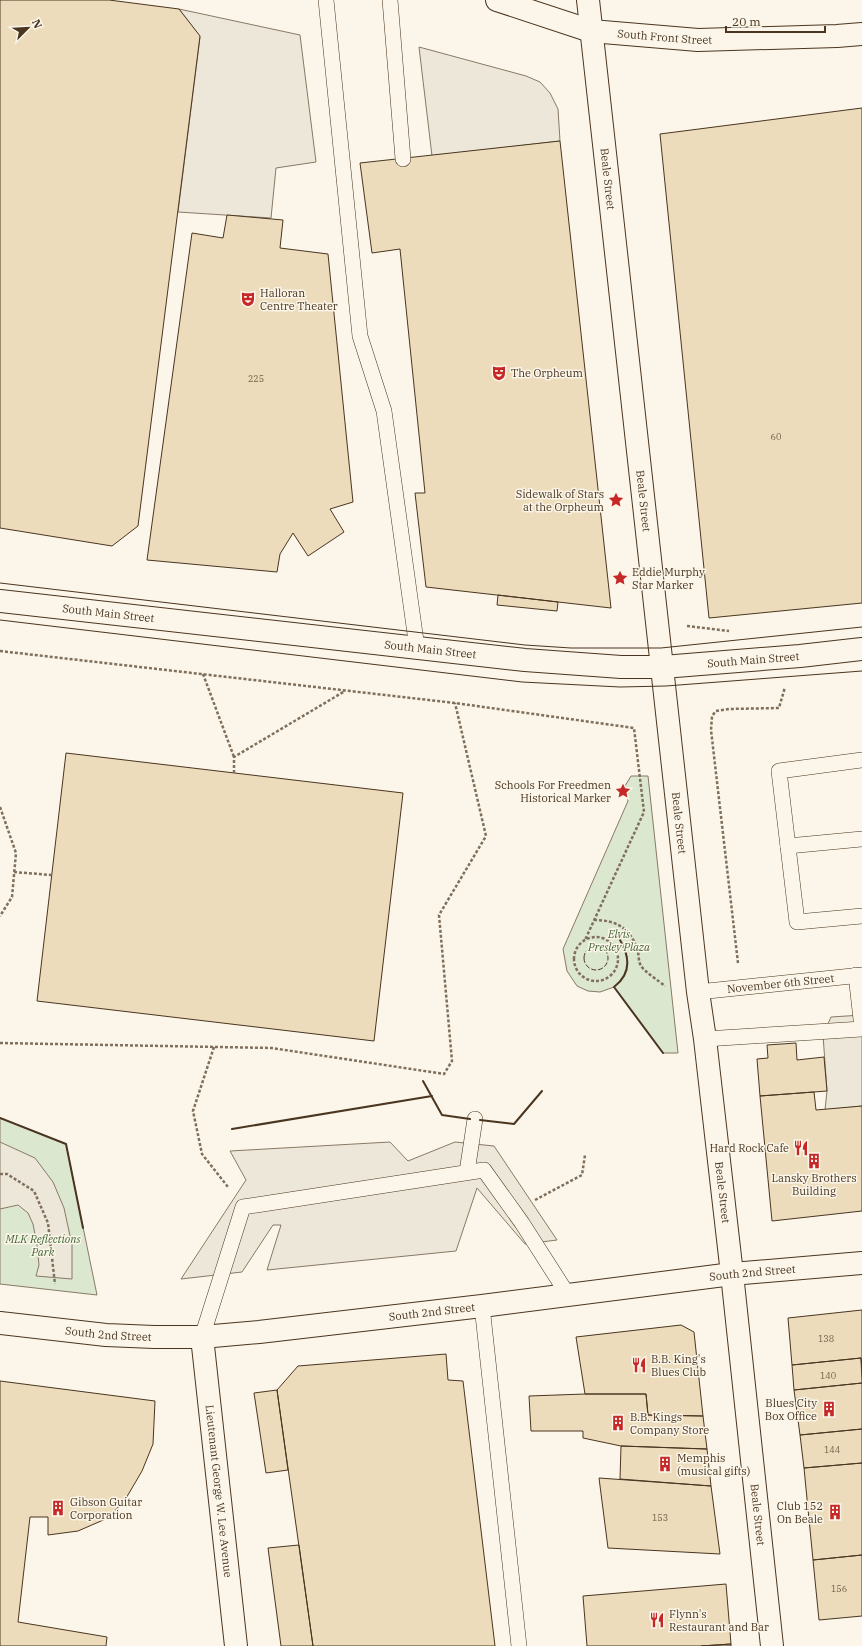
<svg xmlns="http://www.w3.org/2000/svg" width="862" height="1646" font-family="'IBM Plex Serif',serif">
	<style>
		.green { fill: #dce7d0; stroke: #887966 }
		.parking { fill: #ede7d9; stroke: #887966 }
		.building { fill: #ecdcbc; stroke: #4a3520 }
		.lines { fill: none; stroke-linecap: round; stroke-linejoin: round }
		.service-casing { stroke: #4a3520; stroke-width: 16 }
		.pedestrian-casing { stroke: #4a3520; stroke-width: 24 }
		.minor-casing { stroke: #4a3520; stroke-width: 24 }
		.tertiary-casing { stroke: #4a3520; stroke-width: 24 }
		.secondary-casing { stroke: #4a3520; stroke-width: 24 }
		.primary-casing { stroke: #4a3520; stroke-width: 24 }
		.path { stroke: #7f6f5c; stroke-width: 2.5; stroke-dasharray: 3 2; stroke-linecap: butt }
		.service { stroke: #fbf6e9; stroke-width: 15 }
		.pedestrian { stroke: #fbf6e9; stroke-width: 22 }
		.minor { stroke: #fbf6e9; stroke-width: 22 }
		.tertiary { stroke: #fbf6e9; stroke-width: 22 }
		.secondary { stroke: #fbf6e9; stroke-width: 22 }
		.primary { stroke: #fbf6e9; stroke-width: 22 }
		.tram { stroke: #4a3520; stroke-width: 1 }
		.fence { stroke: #4a3520; stroke-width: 1; stroke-dasharray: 5 2; stroke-linecap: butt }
		.wall { stroke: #4a3520; stroke-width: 2 }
		.labels { text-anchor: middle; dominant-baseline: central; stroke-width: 3; stroke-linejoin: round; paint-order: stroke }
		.number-label { font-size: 9px; fill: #725f47 }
		.street-label { font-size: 11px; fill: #4a3520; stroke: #fbf6e9 }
		.poi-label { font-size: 11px; fill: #4a3520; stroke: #fbf6e9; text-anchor: start }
		.park-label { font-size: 11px; font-style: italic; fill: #436837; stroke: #fbf6e9 }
	</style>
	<rect width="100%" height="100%" fill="#fbf6e9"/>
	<!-- green -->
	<path class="green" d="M631 776H648L678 1053H663L614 987 600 992 588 991 577 986 567 971 563 949 628 801 625 786Z
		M0 1118 66 1144 97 1295 0 1284Z"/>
	<!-- parking -->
	<path class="parking" d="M179 9 300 35 316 162 276 168 271 218 178 212 200 37Z
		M419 47 526 76 540 82 550 93 558 109 560 141 432 156Z
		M862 1015V1106L825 1110 827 1091 823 1035 831 1017Z
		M0 1142 35 1158 53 1182 64 1208 72 1245V1279L36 1276 39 1265 37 1245 33 1224 28 1213 18 1205 0 1209Z
		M390 1142 408 1161 455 1142 494 1146 557 1240 525 1244 477 1188 456 1251 267 1270 281 1225H273L242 1272 181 1279 246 1180 230 1151Z"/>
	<!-- building -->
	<path class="building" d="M0 0H109L179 9 200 36 138 526 112 546 0 528Z
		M862 108V603L709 618 660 134Z
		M560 141 611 608 426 587 415 493H425L400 249 372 253 360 163Z
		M227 215 283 220 280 248 328 254 353 502 330 509 344 532 308 556 293 533 280 554 277 572 147 560 192 233 223 238Z
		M498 595 558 602 557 611 497 605Z
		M66 753 403 793 374 1041 37 1001Z
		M796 1043 797 1060 824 1057 827 1091 760 1096 757 1059 768 1058 767 1045Z
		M814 1092 816 1110 862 1106V1211L772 1221 760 1096Z
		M862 1310V1368L861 1358 792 1365 788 1318Z
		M681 1325 694 1332 703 1416 648 1415 646 1394H585L576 1337Z
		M446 1354 448 1380 463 1381 495 1646H313L277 1390 298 1366Z
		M861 1358 862 1383 794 1390 792 1365Z
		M0 1381 155 1401 153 1444 142 1471 125 1500 108 1518 78 1531 48 1535V1517H30L18 1622 107 1637 106 1646H0Z
		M862 1383V1429L800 1435 794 1390Z
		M277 1390 288 1470 266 1473 254 1393Z
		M585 1394H646L648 1415 703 1416 707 1449 621 1446 583 1438V1431H531L529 1396Z
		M862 1429V1463L804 1468 800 1435Z
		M621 1446 707 1449 711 1486 620 1479Z
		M862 1463V1555L813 1560 804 1468Z
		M599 1478 711 1486 720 1554 608 1548Z
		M299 1545 313 1646H281L268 1548Z
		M862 1555V1616L819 1620 813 1560Z
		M726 1584 731 1644 701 1646H587L583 1596Z
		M731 1644V1646H701Z"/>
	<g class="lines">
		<!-- service casing -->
		<g class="service-casing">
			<g id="service">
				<path d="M326 0 360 336 384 411 417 648"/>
				<path d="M390 0 403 159"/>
				<path d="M862 760 779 771 797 922 862 916"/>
				<path d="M788 846 862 839"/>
				<path d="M856 975 862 1028"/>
				<path id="s1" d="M698 992 862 975"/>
				<path d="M705 1039 862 1029"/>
				<path d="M467 1172 475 1119"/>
				<path d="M482 1306 519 1646"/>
				<path d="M202 1337 243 1207 484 1170 522 1223 568 1295"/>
			</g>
		</g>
		<!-- pedestrian casing -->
		<g class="pedestrian-casing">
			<g id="pedestrian">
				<path id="s2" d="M732 1274 772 1646"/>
			</g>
		</g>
		<!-- minor casing -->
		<g class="minor-casing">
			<g id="minor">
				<path id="s3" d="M202 1337 236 1646"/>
			</g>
		</g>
		<!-- tertiary casing -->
		<g class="tertiary-casing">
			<g id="tertiary">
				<path id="s4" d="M588 0 698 992 705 1039 732 1274"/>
			</g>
		</g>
		<!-- secondary casing -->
		<g class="secondary-casing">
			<g id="secondary">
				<path id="s5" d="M497 0 591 31 698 40 837 36 862 34"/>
				<path id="s6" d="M0 601 525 660 621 667H663L800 656 862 649"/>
			</g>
		</g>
		<!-- primary casing -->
		<g class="primary-casing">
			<g id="primary">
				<path id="s7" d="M0 1323 106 1335 154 1337H202L259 1332 482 1306 732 1274 862 1263"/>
			</g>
		</g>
		<!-- path -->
		<path class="path" d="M687 626 729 631
			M0 651 455 703 634 728 644 812 585 940
			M203 674 234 757
			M234 773V757L345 691
			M0 807 16 853 12 897 0 916
			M14 872 51 875
			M594 920C615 920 629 927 637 948 639 953 638 961 641 966 645 972 659 981 665 986
			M574 959a22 22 0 1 1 44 0a22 22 0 1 1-44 0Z
			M738 963 711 730 712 716 716 711 729 709 779 708 785 687
			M0 1043 272 1048 444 1074 452 1061 439 915 486 836 455 703
			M214 1047 193 1111 202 1154 228 1187
			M0 1174H7L34 1191 48 1223 55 1284
			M535 1200 582 1175 585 1155"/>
		<!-- service -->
		<use href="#service" class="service"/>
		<!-- pedestrian -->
		<use href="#pedestrian" class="pedestrian"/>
		<!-- minor -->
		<use href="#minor" class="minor"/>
		<!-- tertiary -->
		<use href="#tertiary" class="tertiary"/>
		<!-- secondary -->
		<use href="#secondary" class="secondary"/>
		<!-- primary -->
		<use href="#primary" class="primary"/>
		<!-- tram -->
		<path class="tram" d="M0 583 525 645 571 648H661L862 627
			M0 620 522 682 620 687 666 686 862 671"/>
		<!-- fence -->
		<path class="fence" d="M584 958a12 12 0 1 1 24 0a12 12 0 1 1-24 0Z"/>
		<!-- wall -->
		<path class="wall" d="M620 940C630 957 631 974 614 987L663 1053
			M423 1081 442 1115 470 1119
			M0 1118 66 1144 83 1228
			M480 1120 514 1124 542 1091
			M232 1129 432 1096"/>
	</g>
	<!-- icons -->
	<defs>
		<g id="theatre-bare" transform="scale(1.2)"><path d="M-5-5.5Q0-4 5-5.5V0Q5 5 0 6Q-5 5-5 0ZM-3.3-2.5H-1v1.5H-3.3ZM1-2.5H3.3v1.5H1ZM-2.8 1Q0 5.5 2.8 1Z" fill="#c62828" stroke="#fbf6e9" stroke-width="2.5" paint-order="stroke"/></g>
		<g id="sight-bare" transform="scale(1.2)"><path d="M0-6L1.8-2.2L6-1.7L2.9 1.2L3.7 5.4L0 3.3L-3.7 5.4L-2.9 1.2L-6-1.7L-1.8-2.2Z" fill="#c62828" stroke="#fbf6e9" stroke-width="2.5" paint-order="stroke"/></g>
		<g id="restaurant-bare" transform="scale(1.2)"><path d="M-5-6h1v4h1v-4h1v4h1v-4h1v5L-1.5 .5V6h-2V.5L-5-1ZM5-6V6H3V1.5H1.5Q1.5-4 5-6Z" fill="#c62828" stroke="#fbf6e9" stroke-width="2.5" paint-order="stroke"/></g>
		<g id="building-bare" transform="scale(1.2)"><path d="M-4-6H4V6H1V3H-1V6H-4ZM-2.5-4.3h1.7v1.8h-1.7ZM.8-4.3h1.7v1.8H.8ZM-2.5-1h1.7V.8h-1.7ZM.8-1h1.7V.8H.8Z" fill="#c62828" stroke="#fbf6e9" stroke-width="2.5" paint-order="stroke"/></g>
	</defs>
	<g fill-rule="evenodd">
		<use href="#theatre-bare" x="248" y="299"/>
		<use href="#theatre-bare" x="499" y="373"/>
		<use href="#sight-bare" x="616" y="500"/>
		<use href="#sight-bare" x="620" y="578"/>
		<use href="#sight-bare" x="623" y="791"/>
		<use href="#restaurant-bare" x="801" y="1148"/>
		<use href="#building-bare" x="814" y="1161"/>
		<use href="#restaurant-bare" x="639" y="1365"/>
		<use href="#building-bare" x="829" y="1409"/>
		<use href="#building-bare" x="618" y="1423"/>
		<use href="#building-bare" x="665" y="1464"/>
		<use href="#building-bare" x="58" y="1508"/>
		<use href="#building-bare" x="835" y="1512"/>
		<use href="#restaurant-bare" x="657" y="1620"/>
	</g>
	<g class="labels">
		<!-- number labels -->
		<g class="number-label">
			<text x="256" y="378">225</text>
			<text x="776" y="436">60</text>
			<text x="826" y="1338">138</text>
			<text x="828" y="1375">140</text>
			<text x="832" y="1449">144</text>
			<text x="660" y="1517">153</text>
			<text x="839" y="1588">156</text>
		</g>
		<!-- street labels -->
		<g class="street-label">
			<text stroke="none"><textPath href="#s5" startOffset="173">South Front Street</textPath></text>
			<text stroke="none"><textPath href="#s4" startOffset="180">Beale Street</textPath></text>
			<text stroke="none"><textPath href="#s4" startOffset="504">Beale Street</textPath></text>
			<text stroke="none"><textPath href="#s6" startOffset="109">South Main Street</textPath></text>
			<text stroke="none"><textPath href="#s6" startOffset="433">South Main Street</textPath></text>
			<text stroke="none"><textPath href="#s6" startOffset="757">South Main Street</textPath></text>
			<text stroke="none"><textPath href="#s4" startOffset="828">Beale Street</textPath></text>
			<text stroke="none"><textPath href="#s1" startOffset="83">November 6th Street</textPath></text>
			<text stroke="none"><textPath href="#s4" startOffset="1200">Beale Street</textPath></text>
			<text stroke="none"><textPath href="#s7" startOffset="757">South 2nd Street</textPath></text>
			<text stroke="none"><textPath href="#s7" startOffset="434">South 2nd Street</textPath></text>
			<text stroke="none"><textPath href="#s7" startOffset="109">South 2nd Street</textPath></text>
			<text stroke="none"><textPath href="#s3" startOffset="155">Lieutenant George W. Lee Avenue</textPath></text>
			<text stroke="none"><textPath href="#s2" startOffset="242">Beale Street</textPath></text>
		</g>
		<!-- poi labels -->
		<g class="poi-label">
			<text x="260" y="293">Halloran<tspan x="260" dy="13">Centre Theater</tspan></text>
			<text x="511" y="373">The Orpheum</text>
			<text x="604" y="494" text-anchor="end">Sidewalk of Stars<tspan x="604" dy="13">at the Orpheum</tspan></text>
			<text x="632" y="572">Eddie Murphy<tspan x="632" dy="13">Star Marker</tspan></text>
			<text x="611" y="785" text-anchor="end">Schools For Freedmen<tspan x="611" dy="13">Historical Marker</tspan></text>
			<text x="789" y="1148" text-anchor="end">Hard Rock Cafe</text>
			<text x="814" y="1178" text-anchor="middle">Lansky Brothers<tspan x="814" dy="13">Building</tspan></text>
			<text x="651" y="1359">B.B. King's<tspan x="651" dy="13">Blues Club</tspan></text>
			<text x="817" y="1403" text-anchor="end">Blues City<tspan x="817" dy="13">Box Office</tspan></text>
			<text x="630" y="1417">B.B. Kings<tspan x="630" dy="13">Company Store</tspan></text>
			<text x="677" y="1458">Memphis<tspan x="677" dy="13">(musical gifts)</tspan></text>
			<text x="70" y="1502">Gibson Guitar<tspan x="70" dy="13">Corporation</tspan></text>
			<text x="823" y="1506" text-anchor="end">Club 152<tspan x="823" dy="13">On Beale</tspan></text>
			<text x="669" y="1614">Flynn's<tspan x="669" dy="13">Restaurant and Bar</tspan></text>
		</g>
		<!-- park labels -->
		<g class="park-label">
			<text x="619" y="934">Elvis<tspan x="619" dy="13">Presley Plaza</tspan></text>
			<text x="43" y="1239">MLK Reflections<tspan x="43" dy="13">Park</tspan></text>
		</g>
	</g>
	<!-- north arrow -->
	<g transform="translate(28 28) rotate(66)" stroke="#fbf6e9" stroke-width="3" paint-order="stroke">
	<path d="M0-3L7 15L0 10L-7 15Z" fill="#4a3520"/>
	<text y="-6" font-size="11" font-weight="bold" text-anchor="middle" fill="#4a3520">N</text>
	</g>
	<!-- scale -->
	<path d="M726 26v6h99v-6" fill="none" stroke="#4a3520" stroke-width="2"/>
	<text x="732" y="26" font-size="12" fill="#4a3520" stroke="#fbf6e9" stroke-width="3" paint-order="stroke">20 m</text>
</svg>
